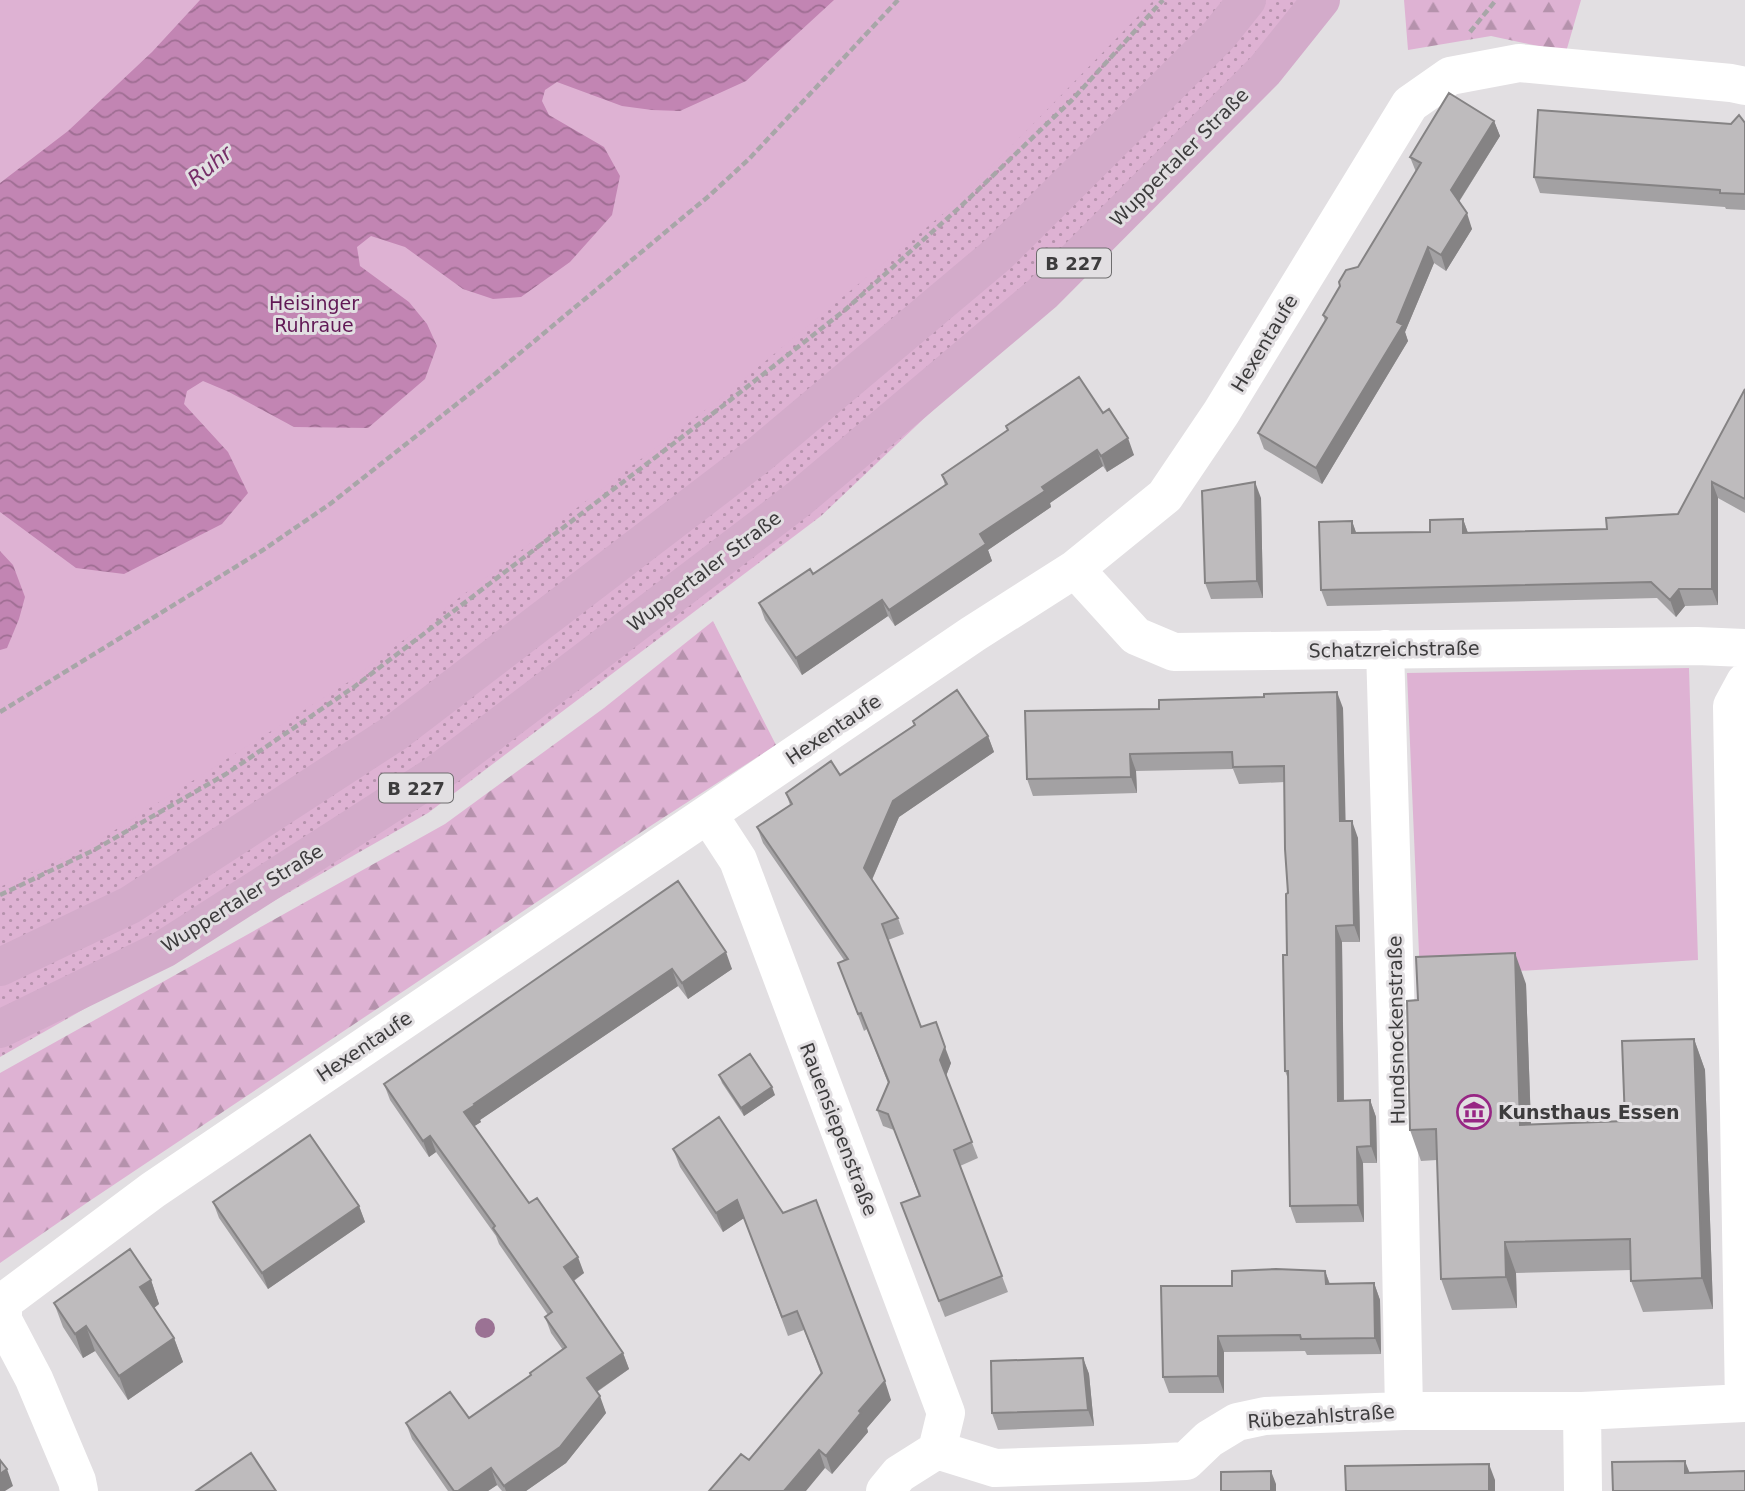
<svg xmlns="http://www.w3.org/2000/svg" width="1745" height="1491" font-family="'DejaVu Sans',sans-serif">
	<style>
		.grass { fill: url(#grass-dots) }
		.forest { fill: url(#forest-firs) }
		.green { fill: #deb2d3 }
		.water { fill: url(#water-waves) }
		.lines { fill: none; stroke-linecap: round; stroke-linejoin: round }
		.path { stroke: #a8a6a8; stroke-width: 4.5; stroke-dasharray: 7 3.5; stroke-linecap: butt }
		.street { stroke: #fff; stroke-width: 38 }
		.primary { stroke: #d3abca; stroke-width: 38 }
		.tree { fill: #9b7294 }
		.wall { fill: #a3a1a3 }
		.shaded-wall { fill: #858384 }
		.building { fill: #bebbbd; stroke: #858384; stroke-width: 2 }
		.labels { text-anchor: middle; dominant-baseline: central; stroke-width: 6; stroke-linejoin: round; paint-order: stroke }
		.shield { fill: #e2dfe2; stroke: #6e6d6e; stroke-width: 2 }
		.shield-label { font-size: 18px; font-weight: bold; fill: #3d3c3d }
		.street-label { font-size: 19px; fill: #3d3c3d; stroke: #e2dfe2 }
		.park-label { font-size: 19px; fill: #611855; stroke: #e2dfe2 }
		.poi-label { font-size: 19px; font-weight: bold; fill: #3d3c3d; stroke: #e2dfe2; text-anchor: start }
		.water-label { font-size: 21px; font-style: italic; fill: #772e69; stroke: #e2dfe2 }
	</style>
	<defs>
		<pattern id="grass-dots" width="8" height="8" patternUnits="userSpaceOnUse" patternTransform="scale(1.75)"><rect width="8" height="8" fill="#deb2d3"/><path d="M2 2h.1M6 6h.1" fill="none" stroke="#b592ac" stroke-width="1.8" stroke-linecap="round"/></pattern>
		<pattern id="forest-firs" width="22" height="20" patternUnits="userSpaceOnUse" patternTransform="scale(1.75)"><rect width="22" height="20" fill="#deb2d3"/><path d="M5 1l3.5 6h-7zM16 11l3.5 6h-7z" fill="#b592ac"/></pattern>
		<pattern id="water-waves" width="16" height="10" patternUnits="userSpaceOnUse" patternTransform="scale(1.75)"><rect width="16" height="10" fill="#c285b3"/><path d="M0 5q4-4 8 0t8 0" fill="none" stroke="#9f6e93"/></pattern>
	</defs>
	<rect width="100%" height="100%" fill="#e2dfe2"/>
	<!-- grass -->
	<path class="grass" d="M1128 0H1335L1273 88 821 516 428 813 0 1057V867Z"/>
	<!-- forest -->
	<path class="forest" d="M1404 0H1581L1566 52 1491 36 1408 50Z
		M713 621 776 745 652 825 88 1202 0 1263V1073L445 824 604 708Z"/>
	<!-- green -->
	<path class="green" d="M0 0H1154L955 204 721 398 350 681 93 844 0 887Z
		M1689 668 1698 960 1420 977 1407 673Z"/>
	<!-- water -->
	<path class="water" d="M200 0H834L746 81 680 111 652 110 622 106 557 82 545 90 542 101 549 115 604 147 620 176 612 215 570 262 521 297 493 299 463 289 405 247 371 236 357 247 360 266 409 302 427 324 437 346 425 379 368 428 294 427 229 392 203 381 187 391 184 404 228 452 248 493 222 524 124 574 76 568 0 512V183L68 131 152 52Z
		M0 551 13 565 25 597 19 619 7 648 0 650Z"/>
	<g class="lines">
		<!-- path -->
		<path class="path" d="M1470 32 1496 0
			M0 712 263 550 330 504 496 373 710 195 749 159 898 0
			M0 895 94 850 226 774 354 687 724 405 845 310 960 207 1072 100 1163 0"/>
		<!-- street -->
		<path class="street" d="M1075 569 1136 636 1174 652 1697 646 1745 648
			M1385 649 1397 1055 1404 1411
			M708 814 738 860 946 1413 937 1450
			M1744 1403 1732 706 1745 682
			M1582 1411 1583 1491
			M79 1491 77 1481 34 1379 3 1320V1302L153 1190 708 814 973 634 1075 569 1165 496 1221 413 1410 104 1450 76 1519 63 1731 83 1745 86
			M885 1491 899 1474 937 1450 995 1468 1146 1463 1186 1461 1209 1439 1237 1422 1265 1416 1404 1411H1582L1745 1403"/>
		<!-- primary -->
		<path class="primary" d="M0 967 130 905 396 732 760 454 998 254 1219 35 1247 0
			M0 1029 164 949 434 776 800 498 1043 293 1265 70 1321 0"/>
	</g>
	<!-- trees -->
	<circle class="tree" cx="485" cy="1328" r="10"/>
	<!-- wall -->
	<path class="wall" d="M1494 121 1500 136 1459 202 1472 229 1446 271 1434 263 1405 332 1408 341 1322 484 1264 449 1258 433 1325 321 1323 315 1358 267 1416 172 1410 157Z
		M1745 123V210L1726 209 1725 207 1540 193 1534 177 1731 124Z
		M1745 389V513L1718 498V605L1685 606 1676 617 1657 598 1327 606 1321 590 1352 521 1356 533 1430 532 1463 519 1468 533 1607 529 1678 514Z
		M1103 413 1134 455 1107 472 1103 466 1050 503 1051 507 988 550 992 561 895 626 888 616 802 675 765 620 759 603 813 574 945 485 942 475Z
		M1261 498 1263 598 1211 599 1205 583Z
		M1343 708 1345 821 1358 838 1360 942H1342L1344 1101 1370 1100 1376 1117 1377 1163H1363L1364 1222 1296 1223 1290 1206 1288 1079 1285 1071 1288 893 1285 782 1239 784 1233 769 1136 771 1137 793 1033 796 1027 779 1025 711Z
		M913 721 988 736 994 752 899 817 872 880 898 918 904 934 888 940 921 1027 951 1063 946 1076 978 1158 960 1166 1008 1292 945 1317 901 1203 919 1196 894 1130 883 1126 877 1110 888 1083 867 1029 864 1031 838 963 844 960 763 843 757 827 790 805 786 793 840 775 914 725Z
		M678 881 732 969 688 999 678 986 480 1120 481 1122 474 1126 529 1203 584 1273 574 1281 623 1353 629 1369 597 1392 606 1413 566 1463 526 1491H502L497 1485 488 1491H448L412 1439 406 1423 469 1418 531 1375 563 1350 551 1333 545 1317 548 1315 499 1244 496 1236 436 1152 429 1157 390 1100 384 1084Z
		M1526 984 1531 1124 1625 1121 1694 1039 1705 1070 1713 1309 1643 1312 1631 1281V1270L1516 1273 1517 1308 1452 1310 1441 1279 1437 1160 1421 1161 1410 1130 1418 1000Z
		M719 1075 775 1095 744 1116 722 1083Z
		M719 1117 891 1400 867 1428 868 1432 832 1474 825 1468 749 1460 821 1374 804 1330 788 1336 744 1218 723 1232 680 1167 673 1149Z
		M213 1202 359 1206 365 1222 268 1289 219 1218Z
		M1325 1271 1330 1284 1374 1283 1380 1300 1381 1354 1307 1355 1305 1351 1224 1352V1393H1169L1163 1377 1232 1286Z
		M151 1280 159 1304 154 1308 174 1338 183 1362 128 1400 95 1351 83 1358 63 1327 54 1303Z
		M1083 1358 1089 1374 1094 1426 998 1430 992 1413Z"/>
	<!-- shaded-wall -->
	<path class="shaded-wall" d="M1494 121 1500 136 1456 206 1451 190Z
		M1467 213 1472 229 1446 271 1441 255Z
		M1428 247 1434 263 1405 332 1408 341 1322 484 1316 468 1397 322Z
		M1128 438 1134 455 1107 472 1101 456Z
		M1097 450 1103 466 1050 503 1051 507 988 550 992 561 895 626 889 610 980 534 1042 487Z
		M1255 482 1261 498 1263 598 1257 581Z
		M1712 482 1718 498V605L1712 589Z
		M1463 519 1469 536 1463 533Z
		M1352 521 1358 538 1352 533Z
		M1679 589 1685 606 1676 617 1670 600Z
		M882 600 888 616 802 675 796 658Z
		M1337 692 1343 708 1346 838 1340 821Z
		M988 736 994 752 899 817 870 884 864 868 893 801Z
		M1130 754 1136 771 1137 793 1131 777Z
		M1352 821 1358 838 1360 942 1354 925Z
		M1336 926 1342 942 1344 1117 1338 1101Z
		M726 952 732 969 688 999 682 983Z
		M1515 953 1526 984 1532 1156 1520 1125Z
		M672 969 678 986 480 1120 481 1122 470 1129 464 1112 474 1104Z
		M1694 1039 1705 1070 1713 1309 1702 1278Z
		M945 1047 951 1063 946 1076 940 1060Z
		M772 1087 775 1095 744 1116 741 1108Z
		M1370 1100 1376 1117 1377 1163 1371 1146Z
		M430 1136 436 1152 429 1157 423 1141Z
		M1357 1147 1363 1163 1364 1222 1358 1205Z
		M737 1200 744 1218 723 1232 716 1213Z
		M359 1206 365 1222 268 1289 262 1273Z
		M1505 1242 1516 1273 1517 1308 1506 1277Z
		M578 1257 584 1273 570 1283 564 1267Z
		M1325 1271 1331 1288 1326 1284Z
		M151 1280 159 1304 149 1312 140 1287Z
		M1374 1283 1380 1300 1381 1354 1375 1338Z
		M86 1326 95 1351 83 1358 75 1334Z
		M1218 1336 1224 1352V1393L1218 1376Z
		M174 1338 183 1362 128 1400 119 1376Z
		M623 1353 629 1369 593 1394 587 1378Z
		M1083 1358 1089 1374 1094 1426 1088 1410Z
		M885 1381 891 1400 867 1428 868 1432 832 1474 826 1456 859 1411Z
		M600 1396 606 1413 566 1463 526 1491H506L504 1486Z
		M819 1450 825 1468 806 1491H784Z
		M1685 1461 1691 1476 1685 1473Z
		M1489 1464 1495 1480V1491H1489Z
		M491 1468 497 1485 488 1491H458Z
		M7 1469 13 1486 5 1491H0V1474Z
		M1271 1471 1276 1484V1491H1271Z"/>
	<!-- building -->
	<path class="building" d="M1449 93 1494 121 1451 190 1467 213 1441 255 1428 247 1397 322 1403 325 1316 468 1258 433 1327 318 1323 315 1340 286 1339 282 1346 270 1358 267 1421 163 1410 157Z
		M1538 110 1731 124 1739 115 1745 123V194L1720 193V190L1534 177Z
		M1079 377 1103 413 1109 409 1128 438 1101 456 1097 450 1042 487 1045 491 980 534 986 544 889 610 882 600 796 658 759 603 810 569 813 574 947 484 942 475 1008 430 1006 426Z
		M1745 389V499L1712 482V589H1679L1670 600 1651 582 1321 590 1319 522 1352 521V533L1430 532V520L1463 519V533L1607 529 1606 518 1678 514Z
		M1255 482 1257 581 1205 583 1202 491Z
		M957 690 988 736 893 801 864 868 898 918 882 924 921 1027 936 1022 945 1047 940 1060 972 1142 954 1150 1002 1276 939 1301 901 1203 920 1196 888 1114 877 1110 889 1082 861 1013 858 1014 838 963 848 959 757 827 792 804 786 793 831 761 840 775 915 725 913 721Z
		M1337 692 1340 821H1352L1354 925 1336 926 1338 1101 1370 1100 1371 1146 1357 1147 1358 1205 1290 1206 1288 1071H1285L1283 955H1287L1286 894 1288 893 1285 849 1284 766 1233 767 1232 752 1130 754 1131 777 1027 779 1025 711 1159 709V700L1264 697V694Z
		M678 881 726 952 682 983 672 969 474 1104 475 1105 464 1112 529 1203 537 1198 578 1257 564 1267 623 1353 587 1378 600 1396 560 1447 504 1486 491 1468 458 1491H454L406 1423 450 1392 469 1418 531 1375 530 1373 566 1347 545 1317 552 1312 493 1228 495 1226 430 1136 423 1141 384 1084Z
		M1515 953 1520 1125 1625 1121 1622 1041 1694 1039 1702 1278 1631 1281 1630 1239 1505 1242 1506 1277 1441 1279 1436 1129 1410 1130 1407 1001 1418 1000 1416 957Z
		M750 1054 772 1087 741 1108 719 1075Z
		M719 1117 783 1213 816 1200 885 1381 859 1411 861 1413 826 1456 819 1450 784 1491H709L741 1454 749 1460 822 1373 797 1311 782 1317 737 1200 716 1213 673 1149Z
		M310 1135 359 1206 262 1273 213 1202Z
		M130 1249 151 1280 140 1287 174 1338 119 1376 86 1326 75 1334 54 1303Z
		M1276 1269 1325 1271 1326 1284 1374 1283 1375 1338 1301 1339 1300 1335 1218 1336V1376L1163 1377 1161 1286H1232V1271Z
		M1083 1358 1088 1410 992 1413 991 1361Z
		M251 1453 276 1491H196Z
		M0 1460 7 1469 0 1474Z
		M1685 1461V1473L1745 1471V1491H1613L1612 1462Z
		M1489 1464V1491H1346L1345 1466Z
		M1271 1471V1491H1221V1472Z"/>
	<!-- icons -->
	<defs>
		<g id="museum-ring" transform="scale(1.75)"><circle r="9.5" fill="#e2dfe2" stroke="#972684" stroke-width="1.5"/><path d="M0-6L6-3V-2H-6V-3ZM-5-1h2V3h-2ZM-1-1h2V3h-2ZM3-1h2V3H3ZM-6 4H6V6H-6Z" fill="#972684"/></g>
	</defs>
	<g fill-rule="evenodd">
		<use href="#museum-ring" x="1474" y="1112"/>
	</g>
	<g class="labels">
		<!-- shield labels -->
		<g class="shield">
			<rect x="1037" y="248.5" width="74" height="29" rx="5"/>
			<rect x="379" y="773.5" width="74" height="29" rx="5"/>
		</g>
		<g class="shield-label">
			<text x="1074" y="263">B 227</text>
			<text x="416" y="788">B 227</text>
		</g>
		<!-- street labels -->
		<g class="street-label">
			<text transform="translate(1179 157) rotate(-45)">Wuppertaler Straße</text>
			<text transform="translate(1264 343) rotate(-59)">Hexentaufe</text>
			<text transform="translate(704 571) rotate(-37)">Wuppertaler Straße</text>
			<text transform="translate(1394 649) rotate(-1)">Schatzreichstraße</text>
			<text transform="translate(833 729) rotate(-34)">Hexentaufe</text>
			<text transform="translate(242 898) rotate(-32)">Wuppertaler Straße</text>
			<text transform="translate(1396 1030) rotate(-91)">Hundsnockenstraße</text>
			<text transform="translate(364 1046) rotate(-34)">Hexentaufe</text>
			<text transform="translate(839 1129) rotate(69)">Rauensiepenstraße</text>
			<text transform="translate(1321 1416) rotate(-4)">Rübezahlstraße</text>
		</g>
		<!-- park labels -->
		<g class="park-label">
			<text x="314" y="303">Heisinger<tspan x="314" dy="22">Ruhraue</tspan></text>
		</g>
		<!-- poi labels -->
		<g class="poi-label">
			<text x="1498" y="1112">Kunsthaus Essen</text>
		</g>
		<!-- water labels -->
		<g class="water-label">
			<text transform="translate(210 166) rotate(-39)">Ruhr</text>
		</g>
	</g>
</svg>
